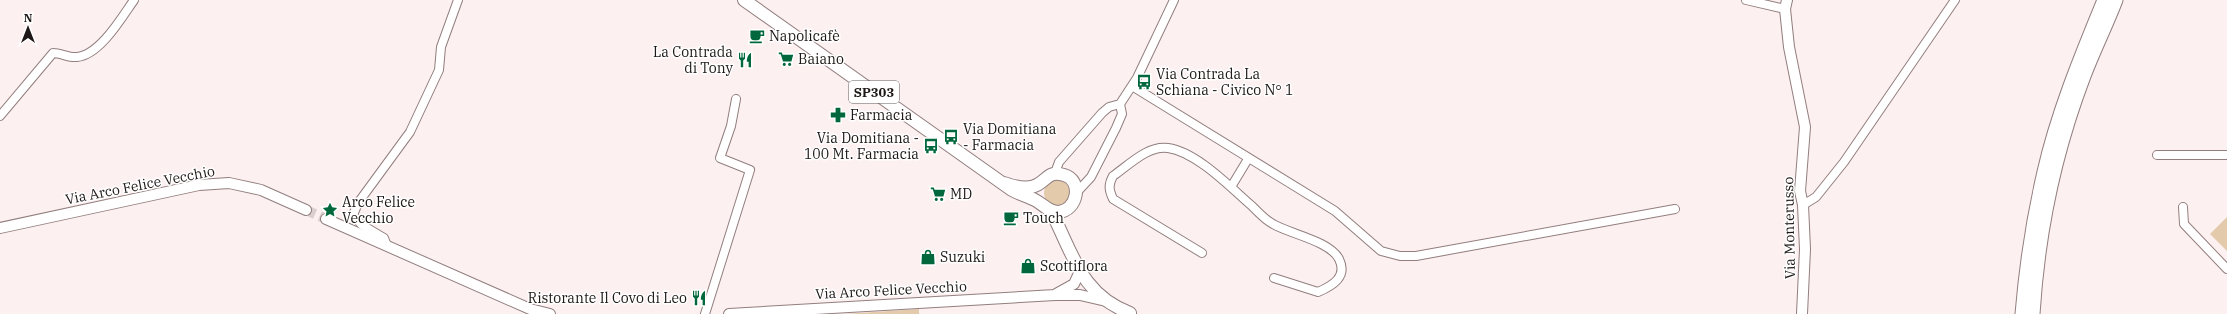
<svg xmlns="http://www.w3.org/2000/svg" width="2227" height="314" font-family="'IBM Plex Serif',serif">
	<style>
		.green { fill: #e3caab }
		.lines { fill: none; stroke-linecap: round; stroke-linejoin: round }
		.tertiary-tunnel { stroke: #dccfcf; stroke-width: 10; stroke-dasharray: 10 5; stroke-linecap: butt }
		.minor-casing { stroke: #927e7e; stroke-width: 10 }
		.tertiary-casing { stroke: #927e7e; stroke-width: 12 }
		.primary-casing { stroke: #927e7e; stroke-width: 14 }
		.trunk-casing { stroke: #927e7e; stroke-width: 15 }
		.minor { stroke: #fff; stroke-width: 8 }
		.tertiary { stroke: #fff; stroke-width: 10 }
		.primary { stroke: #fff; stroke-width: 12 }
		.trunk { stroke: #fff; stroke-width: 13 }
		.labels { text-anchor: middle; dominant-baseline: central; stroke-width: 3; stroke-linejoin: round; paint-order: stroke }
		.shield { fill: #fff; stroke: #625d5d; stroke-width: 1 }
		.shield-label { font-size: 13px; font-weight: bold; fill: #1e1717 }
		.poi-label { font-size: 14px; fill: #1e1717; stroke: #fff; text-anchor: start }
		.street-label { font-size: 14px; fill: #1e1717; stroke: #fff }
	</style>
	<rect width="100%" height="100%" fill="#fdf0f0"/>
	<!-- green -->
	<path class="green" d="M1044 193a13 13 0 1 1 26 0a13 13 0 1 1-26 0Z
		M2227 217V251L2210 234Z
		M919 309V314H844Z"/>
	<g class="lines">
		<!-- tertiary-tunnel -->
		<path class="tertiary-tunnel" d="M306 210 326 219"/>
		<!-- minor casing -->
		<g class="minor-casing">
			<path id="minor" d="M1746 0 1785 9
				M1132 86 1335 211 1381 251 1400 256H1416L1675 209
				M0 116 53 53C61 53 69 58 77 57 100 55 122 17 134 0
				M2157 155H2227
				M1055 173 1059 162 1102 113 1109 107 1120 104 1137 78 1174 0
				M1231 187 1248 159
				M1077 192 1091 177 1116 128 1122 114 1120 104
				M1803 205 1816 197 1844 162 1955 0
				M2183 207 2184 224 2227 269
				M387 246 384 238 362 225 353 215 358 203 410 132 439 70 441 47 458 0
				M1202 253 1113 199C1109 190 1108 185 1113 176 1129 165 1148 145 1168 148 1197 152 1231 188 1252 206 1258 212 1265 220 1273 224 1290 234 1330 241 1339 259 1348 277 1332 286 1318 292L1274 278
				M705 314 750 170 720 158 731 126 736 99"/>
		</g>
		<!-- tertiary casing -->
		<g class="tertiary-casing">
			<path id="tertiary" d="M1787 0 1785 9 1789 47 1805 127 1800 191 1803 205 1805 249 1802 314
				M326 219 530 309 550 314
				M0 228 199 185 229 183 261 190 306 210
				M1056 294 1074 284 1080 271
				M729 314 1055 295H1080L1106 301"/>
		</g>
		<!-- primary casing -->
		<g class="primary-casing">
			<path id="primary" d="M744 0 1012 190C1019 194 1027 196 1035 200 1043 204 1048 212 1058 212 1078 211 1083 180 1064 175 1050 171 1049 177 1040 183 1030 191 1015 187 1004 183
				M1051 211C1073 253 1080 294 1130 313"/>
		</g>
		<!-- trunk casing -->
		<g class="trunk-casing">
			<path id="trunk" d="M2022 314C2026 266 2033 219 2044 172 2057 114 2081 56 2104 0
				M2033 314C2038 233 2055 152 2084 76 2094 50 2106 26 2116 0"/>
		</g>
		<!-- minor -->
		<use href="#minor" class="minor"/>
		<!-- tertiary -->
		<use href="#tertiary" class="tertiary"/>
		<!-- primary -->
		<use href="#primary" class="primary"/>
		<!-- trunk -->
		<use href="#trunk" class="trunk"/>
	</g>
	<!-- icons -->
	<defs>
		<g id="cafe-bare" transform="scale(1.2)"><path d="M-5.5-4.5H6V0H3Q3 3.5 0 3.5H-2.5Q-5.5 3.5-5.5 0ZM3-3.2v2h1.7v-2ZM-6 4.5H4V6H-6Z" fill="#01683d" stroke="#fff" stroke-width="2.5" paint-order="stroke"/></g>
		<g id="supermarket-bare" transform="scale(1.2)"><path d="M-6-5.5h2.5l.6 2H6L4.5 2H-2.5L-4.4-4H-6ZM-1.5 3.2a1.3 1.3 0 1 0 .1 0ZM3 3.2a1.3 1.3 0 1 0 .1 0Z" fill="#01683d" stroke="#fff" stroke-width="2.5" paint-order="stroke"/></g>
		<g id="restaurant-bare" transform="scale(1.2)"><path d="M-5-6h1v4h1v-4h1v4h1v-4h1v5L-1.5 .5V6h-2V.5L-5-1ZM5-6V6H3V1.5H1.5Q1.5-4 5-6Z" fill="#01683d" stroke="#fff" stroke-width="2.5" paint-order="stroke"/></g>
		<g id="bus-bare" transform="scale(1.2)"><path d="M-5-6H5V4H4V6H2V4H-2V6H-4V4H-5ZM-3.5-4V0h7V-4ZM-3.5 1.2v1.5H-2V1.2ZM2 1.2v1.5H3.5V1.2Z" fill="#01683d" stroke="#fff" stroke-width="2.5" paint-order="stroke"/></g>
		<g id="pharmacy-bare" transform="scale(1.2)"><path d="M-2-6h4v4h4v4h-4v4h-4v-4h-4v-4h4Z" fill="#01683d" stroke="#fff" stroke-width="2.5" paint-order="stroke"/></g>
		<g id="sight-bare" transform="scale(1.2)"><path d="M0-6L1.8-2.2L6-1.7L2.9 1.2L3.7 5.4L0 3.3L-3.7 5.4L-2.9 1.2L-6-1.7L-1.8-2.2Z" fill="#01683d" stroke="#fff" stroke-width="2.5" paint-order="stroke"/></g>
		<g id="shop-bare" transform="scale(1.2)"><path d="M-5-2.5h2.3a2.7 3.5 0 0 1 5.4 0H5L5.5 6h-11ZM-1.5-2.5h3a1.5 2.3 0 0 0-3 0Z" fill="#01683d" stroke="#fff" stroke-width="2.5" paint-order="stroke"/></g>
	</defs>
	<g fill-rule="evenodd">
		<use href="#cafe-bare" x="757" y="36"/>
		<use href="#supermarket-bare" x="786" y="59"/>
		<use href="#restaurant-bare" x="745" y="60"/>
		<use href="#bus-bare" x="1144" y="82"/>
		<use href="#pharmacy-bare" x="838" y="115"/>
		<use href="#bus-bare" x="951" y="137"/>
		<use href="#bus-bare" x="931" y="146"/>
		<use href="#supermarket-bare" x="938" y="194"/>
		<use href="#sight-bare" x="330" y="210"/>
		<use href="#cafe-bare" x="1011" y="218"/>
		<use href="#shop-bare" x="928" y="257"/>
		<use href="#shop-bare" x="1028" y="266"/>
		<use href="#restaurant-bare" x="699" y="298"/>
	</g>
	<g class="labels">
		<!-- shield labels -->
		<rect class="shield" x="849" y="81" width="50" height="22" rx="3"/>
		<g class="shield-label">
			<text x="874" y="92">SP303</text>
		</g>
		<!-- poi labels -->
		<g class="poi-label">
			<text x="769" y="36">Napolicafè</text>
			<text x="733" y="52" text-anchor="end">La Contrada<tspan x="733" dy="16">di Tony</tspan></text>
			<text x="798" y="59">Baiano</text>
			<text x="1156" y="74">Via Contrada La<tspan x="1156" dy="16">Schiana - Civico N° 1</tspan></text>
			<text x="850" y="115">Farmacia</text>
			<text x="963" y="129">Via Domitiana<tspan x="963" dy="16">- Farmacia</tspan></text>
			<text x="919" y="138" text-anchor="end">Via Domitiana -<tspan x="919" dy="16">100 Mt. Farmacia</tspan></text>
			<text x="950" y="194">MD</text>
			<text x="342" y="202">Arco Felice<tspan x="342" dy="16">Vecchio</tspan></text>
			<text x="1023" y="218">Touch</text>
			<text x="940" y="257">Suzuki</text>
			<text x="1040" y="266">Scottiflora</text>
			<text x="687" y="298" text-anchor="end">Ristorante Il Covo di Leo</text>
		</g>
		<!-- street labels -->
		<g class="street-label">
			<text transform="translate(140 185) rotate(-11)">Via Arco Felice Vecchio</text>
			<text transform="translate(1789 228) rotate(-91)">Via Monterusso</text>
			<text transform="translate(891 290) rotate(-3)">Via Arco Felice Vecchio</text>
		</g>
	</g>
	<!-- north arrow -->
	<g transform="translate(28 28)" stroke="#ffffff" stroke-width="3" paint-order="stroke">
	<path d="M0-3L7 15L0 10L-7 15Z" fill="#1e1717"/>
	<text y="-6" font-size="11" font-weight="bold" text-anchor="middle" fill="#1e1717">N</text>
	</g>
</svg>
